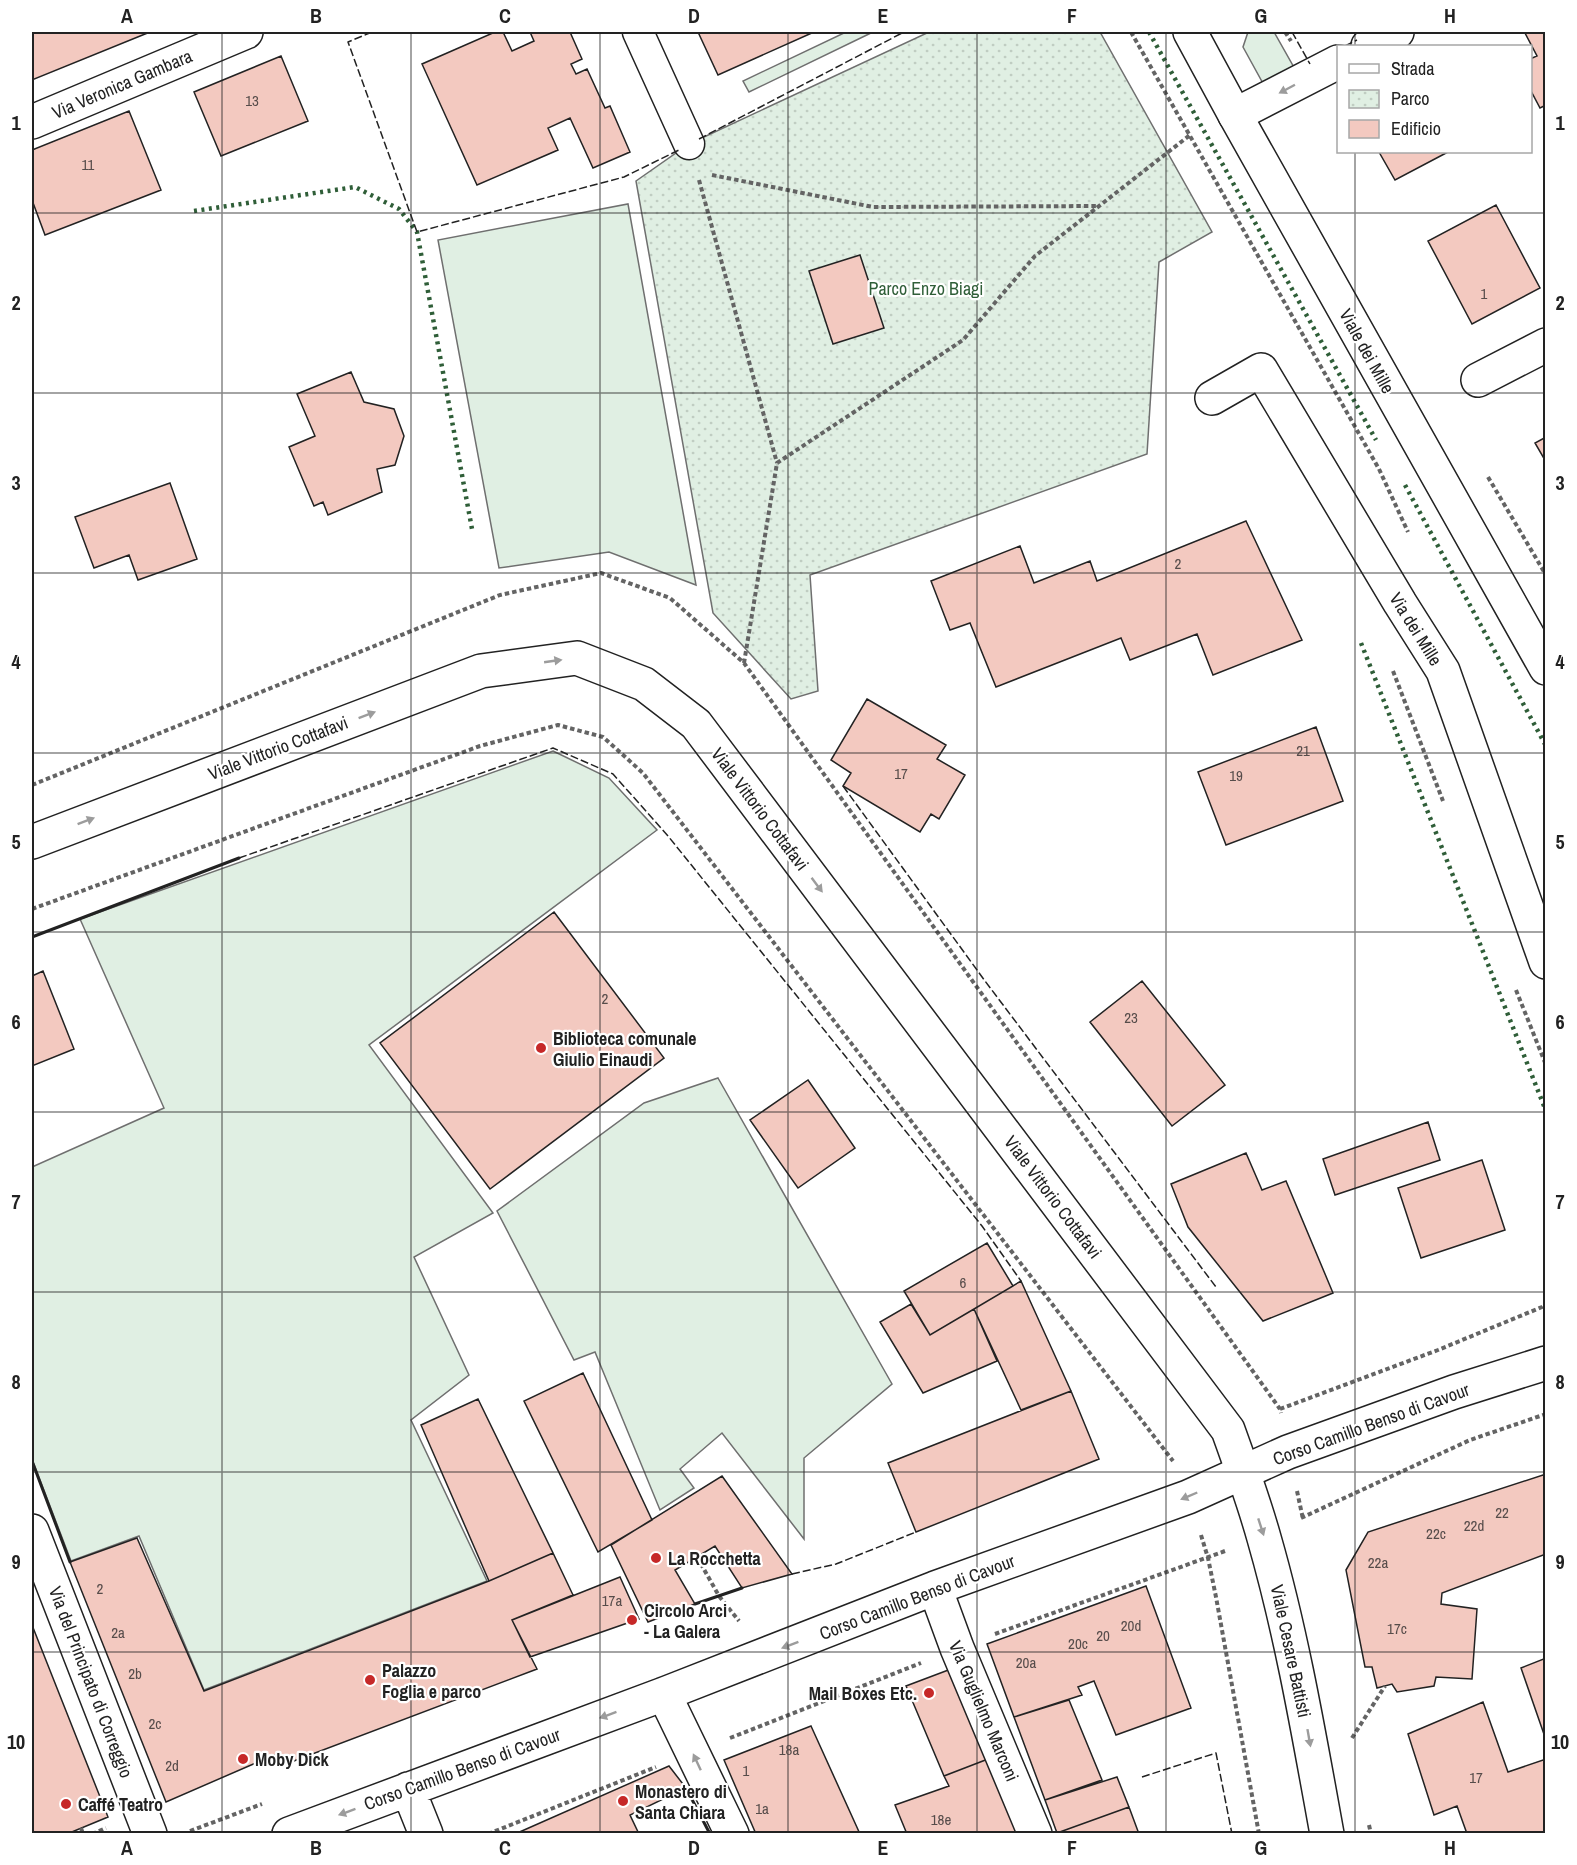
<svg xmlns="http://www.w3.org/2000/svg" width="1577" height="1865" font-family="'Archivo Narrow',sans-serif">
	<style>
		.grass { fill: #e0efe3; stroke: #6f6f6f; stroke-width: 1.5 }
		.park { fill: url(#park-dots); stroke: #6f6f6f; stroke-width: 1.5 }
		.building { fill: #f3c9c0; stroke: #222; stroke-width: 1.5 }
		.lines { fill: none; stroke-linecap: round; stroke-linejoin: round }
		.pedestrian-casing { stroke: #222; stroke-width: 33 }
		.minor-casing { stroke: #222; stroke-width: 36 }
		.tertiary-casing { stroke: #222; stroke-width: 36 }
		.secondary-casing { stroke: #222; stroke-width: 36 }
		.path { stroke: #646464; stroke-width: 4; stroke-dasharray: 4.5 3; stroke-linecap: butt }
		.pedestrian { stroke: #fff; stroke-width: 30 }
		.minor { stroke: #fff; stroke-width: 33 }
		.tertiary { stroke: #fff; stroke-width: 33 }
		.secondary { stroke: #fff; stroke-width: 33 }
		.hedge { stroke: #2f5e38; stroke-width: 4.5; stroke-dasharray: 3 4.5; stroke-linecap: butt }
		.fence { stroke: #222; stroke-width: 1.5; stroke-dasharray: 8 3; stroke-linecap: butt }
		.wall { stroke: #222; stroke-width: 3 }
		.oneway { fill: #9c9c9c }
		.grid { fill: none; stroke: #222; stroke-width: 1.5; stroke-opacity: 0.55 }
		.poi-dot { fill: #c62828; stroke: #fff; stroke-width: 2 }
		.labels { text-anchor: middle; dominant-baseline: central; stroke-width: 4.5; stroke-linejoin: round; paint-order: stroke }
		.number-label { font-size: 15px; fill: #564c4a }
		.street-label { font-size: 18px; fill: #222; stroke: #fff }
		.park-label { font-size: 18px; fill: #2f5e38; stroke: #fff }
		.poi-label { font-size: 18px; font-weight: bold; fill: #222; stroke: #fff; text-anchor: start }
		.neatline { fill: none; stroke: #222; stroke-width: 2 }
		.grid-label { font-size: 20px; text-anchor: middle; font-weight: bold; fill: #222 }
	</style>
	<defs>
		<pattern id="park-dots" width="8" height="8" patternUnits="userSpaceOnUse" patternTransform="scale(1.5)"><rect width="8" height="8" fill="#e0efe3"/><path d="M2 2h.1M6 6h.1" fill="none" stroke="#c0cdc2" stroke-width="1.8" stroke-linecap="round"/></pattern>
	</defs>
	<rect width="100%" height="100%" fill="#fff"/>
	<!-- grass -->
	<path class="grass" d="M846 32H873L749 92 743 81Z
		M1248 32H1274L1296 71 1265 87 1243 47Z
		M628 204 696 585 609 552 499 568 438 240Z
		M553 751 609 778 657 830 369 1045 493 1213 414 1257 469 1375 411 1420 487 1581 204 1690 139 1536 71 1561 32 1459V1167L164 1108 80 919Z
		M718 1078 892 1384 804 1458V1539L722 1433 680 1469 694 1488 660 1510 595 1352 574 1360 497 1211 644 1103Z"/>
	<!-- park -->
	<path class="park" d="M929 32H1100L1212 232 1159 262 1147 454 810 575 818 691 791 699 713 613 636 181 689 144Z"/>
	<!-- building -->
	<path class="building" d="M32 32H150L32 80Z
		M495 32H503L512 51 534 41 530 32H570L582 59 571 64 576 74 587 69 605 108 610 106 630 152 593 168 570 118 548 128 558 150 477 185 422 64Z
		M698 32H814L718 75Z
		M1527 32H1546V105L1540 108 1530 89V59L1537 56 1525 33Z
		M281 56 308 121 221 156 194 92Z
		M129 111 161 190 45 235 32 200V150Z
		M1379 152H1448L1395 180Z
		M1496 205 1540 288 1472 324 1428 241Z
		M860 255 884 328 833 344 809 271Z
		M351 372 364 402 394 409 404 436 395 465 377 469 382 492 328 515 323 502 314 506 289 447 315 436 297 394Z
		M1546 437V462L1535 443Z
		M170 483 197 559 138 580 129 555 94 568 75 517Z
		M1246 521 1302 640 1213 675 1197 634 1130 660 1121 638 996 687 970 623 950 630 931 581 1020 546 1034 583 1090 561 1097 581Z
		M867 699 946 745 937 759 965 775 939 819 931 814 920 832 843 786 851 773 831 760Z
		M1316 727 1343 801 1226 845 1198 772Z
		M554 912 664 1058 490 1189 380 1043Z
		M43 971 74 1049 32 1066V976Z
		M1142 981 1225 1085 1172 1126 1090 1022Z
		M808 1080 855 1148 798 1188 750 1120Z
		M1428 1122 1440 1160 1335 1195 1323 1159Z
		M1246 1153 1262 1190 1286 1181 1333 1293 1263 1321 1188 1227 1171 1184Z
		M1482 1160 1505 1230 1421 1258 1398 1188Z
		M987 1243 1013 1286 930 1335 904 1291Z
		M1021 1281 1071 1391 1021 1410 974 1309Z
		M911 1304 930 1335 974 1309 997 1361 923 1393 880 1322Z
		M583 1373 652 1520 598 1552 524 1401Z
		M1071 1391 1099 1459 916 1532 888 1463Z
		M478 1399 553 1553 489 1581 421 1425Z
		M1546 1474V1554L1442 1593 1441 1604 1477 1609 1472 1679 1436 1677 1434 1686 1397 1692 1392 1684 1377 1688 1372 1667H1365L1346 1570 1368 1532Z
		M722 1476 792 1574 742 1588 715 1546 675 1570 695 1604 648 1622 611 1545Z
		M137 1538 204 1691 489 1581 553 1553 573 1595 512 1620 537 1669 278 1767 274 1755 166 1802 70 1562Z
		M620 1577 639 1619 530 1657 512 1620Z
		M1146 1586 1191 1708 1116 1735 1094 1681 1078 1687 1082 1695 1014 1717 987 1644Z
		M32 1625 108 1817 67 1834H32Z
		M1546 1658V1740L1521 1668Z
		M951 1669 988 1759 944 1776 906 1686Z
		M1069 1700 1102 1780 1045 1800 1014 1717Z
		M1483 1702 1508 1772 1546 1759V1834H1464L1466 1831 1457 1806 1434 1815 1408 1734Z
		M811 1726 860 1834H756L724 1760Z
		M988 1759 1017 1834H907L895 1805 949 1786 944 1776Z
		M669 1766 686 1788 630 1815 639 1834H515Z
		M1117 1777 1129 1807 1057 1833 1045 1800Z
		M1129 1807 1139 1834 1057 1833Z"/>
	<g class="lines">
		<!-- pedestrian casing -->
		<g class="pedestrian-casing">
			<path id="pedestrian" d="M638 32 689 144"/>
		</g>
		<!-- minor casing -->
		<g class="minor-casing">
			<path id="minor" d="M1368 46 1397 32
				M1235 115 1338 62
				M32 122 246 32
				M1478 380 1546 345
				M1212 398 1261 370 1400 603 1443 671 1546 962
				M32 1531 150 1834
				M935 1588 957 1648 1035 1834
				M664 1694 732 1834
				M408 1789 426 1834
				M289 1834 664 1694 935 1588 1188 1497 1288 1452 1454 1392 1546 1363"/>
		</g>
		<!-- tertiary casing -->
		<g class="tertiary-casing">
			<path id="tertiary" d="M32 842 481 671 577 658 644 684 696 724 1228 1430C1241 1466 1254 1502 1264 1538 1292 1635 1309 1735 1327 1834"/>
		</g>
		<!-- secondary casing -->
		<g class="secondary-casing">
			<path id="secondary" d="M1190 32 1235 115 1546 668"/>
		</g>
		<!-- path -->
		<path class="path" d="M1131 32 1379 469 1408 532
			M1285 32 1291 41
			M712 175 873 207 1100 206
			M699 180 777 463
			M1488 477 1546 575
			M744 663 777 463 963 340 1035 256 1190 135
			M1393 671 1443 801
			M32 785 500 595 601 573 670 598 744 663 1280 1409 1281 1413
			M32 909 480 746 558 725 603 737 643 773 1173 1461
			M1516 990 1546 1065
			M1280 1409 1438 1350 1542 1307 1546 1304
			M1297 1491 1303 1519
			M1301 1518 1470 1440 1546 1414
			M1201 1535 1208 1558 1216 1597 1259 1834
			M697 1557 719 1596 739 1621
			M995 1634 1225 1551
			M730 1738 921 1663
			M1352 1738 1385 1686
			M1369 1825 1371 1834
			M81 1828 83 1834
			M190 1831 262 1804
			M92 1834 106 1828
			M488 1834 656 1767"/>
		<!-- pedestrian -->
		<use href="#pedestrian" class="pedestrian"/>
		<!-- minor -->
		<use href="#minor" class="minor"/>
		<!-- tertiary -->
		<use href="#tertiary" class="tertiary"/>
		<!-- secondary -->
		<use href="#secondary" class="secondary"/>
		<!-- hedge -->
		<path class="hedge" d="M1149 32 1376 440
			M194 211 355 187 399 209 417 232 472 529
			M1405 485 1546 746
			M1361 643 1546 1111"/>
		<!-- fence -->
		<path class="fence" d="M372 32 348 42 417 232 624 177 681 149
			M1292 32 1310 64
			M1345 46 1357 40
			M699 139 904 32
			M843 786 985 981 1216 1287
			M239 858 553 748 613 774 668 836 982 1226 1021 1281
			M792 1574 836 1564 916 1532
			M1142 1777 1216 1753 1232 1834"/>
		<!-- wall -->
		<path class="wall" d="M32 937 239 858
			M32 1461 70 1562
			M695 1604 742 1588
			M686 1788 710 1834"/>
	</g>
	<!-- one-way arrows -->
	<defs><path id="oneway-solid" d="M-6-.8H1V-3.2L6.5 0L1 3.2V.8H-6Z" transform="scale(1.5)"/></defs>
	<g class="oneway">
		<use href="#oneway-solid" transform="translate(1287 89) rotate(152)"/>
		<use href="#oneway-solid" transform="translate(553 661) rotate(-8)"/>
		<use href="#oneway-solid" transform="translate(367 715) rotate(-21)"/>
		<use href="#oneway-solid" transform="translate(86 821) rotate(-21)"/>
		<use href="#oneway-solid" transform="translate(817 885) rotate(53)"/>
		<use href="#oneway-solid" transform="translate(1189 1496) rotate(157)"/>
		<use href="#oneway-solid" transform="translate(1261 1527) rotate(72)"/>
		<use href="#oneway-solid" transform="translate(790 1645) rotate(159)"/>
		<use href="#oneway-solid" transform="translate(608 1715) rotate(160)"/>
		<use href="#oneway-solid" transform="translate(1309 1738) rotate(80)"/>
		<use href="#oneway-solid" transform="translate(697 1762) rotate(-115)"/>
		<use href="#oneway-solid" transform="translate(347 1812) rotate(160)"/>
	</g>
	<!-- grid -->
	<path class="grid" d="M222 32V1834M411 32V1834M600 32V1834M788 32V1834M977 32V1834M1166 32V1834M1355 32V46M1355 152V1834M32 213H1546M32 393H1546M32 573H1546M32 753H1546M32 932H1546M32 1112H1546M32 1292H1546M32 1472H1546M32 1652H1546"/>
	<!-- markers -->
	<g class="poi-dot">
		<circle cx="541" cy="1048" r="6"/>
		<circle cx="656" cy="1558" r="6"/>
		<circle cx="632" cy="1620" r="6"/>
		<circle cx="370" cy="1680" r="6"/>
		<circle cx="929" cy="1693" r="6"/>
		<circle cx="243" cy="1759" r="6"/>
		<circle cx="623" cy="1801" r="6"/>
		<circle cx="66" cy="1804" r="6"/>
	</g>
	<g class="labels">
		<!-- number labels -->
		<g class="number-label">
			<text x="252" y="100">13</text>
			<text x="88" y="164">11</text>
			<text x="1484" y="293">1</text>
			<text x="1178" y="563">2</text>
			<text x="1303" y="750">21</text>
			<text x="901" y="773">17</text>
			<text x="1236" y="775">19</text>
			<text x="605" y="998">2</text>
			<text x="1131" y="1017">23</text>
			<text x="963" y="1282">6</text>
			<text x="1502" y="1512">22</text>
			<text x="1474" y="1525">22d</text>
			<text x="1436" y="1533">22c</text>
			<text x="1378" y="1562">22a</text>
			<text x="100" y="1588">2</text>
			<text x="612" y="1600">17a</text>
			<text x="1131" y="1625">20d</text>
			<text x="1397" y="1628">17c</text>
			<text x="118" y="1632">2a</text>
			<text x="1103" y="1635">20</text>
			<text x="1078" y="1643">20c</text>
			<text x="1026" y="1662">20a</text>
			<text x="135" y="1673">2b</text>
			<text x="155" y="1723">2c</text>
			<text x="789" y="1749">18a</text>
			<text x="172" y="1765">2d</text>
			<text x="746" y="1770">1</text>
			<text x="1476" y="1777">17</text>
			<text x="762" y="1808">1a</text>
			<text x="941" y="1819">18e</text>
		</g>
		<!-- street labels -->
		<g class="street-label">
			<text transform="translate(122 84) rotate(-23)">Via Veronica Gambara</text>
			<text transform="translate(1367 351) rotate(61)">Viale dei Mille</text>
			<text transform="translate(1416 629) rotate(58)">Via dei Mille</text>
			<text transform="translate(278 748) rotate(-21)">Viale Vittorio Cottafavi</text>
			<text transform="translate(760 809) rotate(53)">Viale Vittorio Cottafavi</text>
			<text transform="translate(1053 1197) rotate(53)">Viale Vittorio Cottafavi</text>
			<text transform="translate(1371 1424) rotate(-20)">Corso Camillo Benso di Cavour</text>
			<text transform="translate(917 1597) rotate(-21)">Corso Camillo Benso di Cavour</text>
			<text transform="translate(1291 1651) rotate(78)">Viale Cesare Battisti</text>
			<text transform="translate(91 1682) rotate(69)">Via del Principato di Correggio</text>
			<text transform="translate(984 1711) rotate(67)">Via Guglielmo Marconi</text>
			<text transform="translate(462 1769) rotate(-20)">Corso Camillo Benso di Cavour</text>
		</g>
		<!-- park labels -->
		<g class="park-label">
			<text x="926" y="288">Parco Enzo Biagi</text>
		</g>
		<!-- poi labels -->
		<g class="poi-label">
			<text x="553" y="1038">Biblioteca comunale<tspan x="553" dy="21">Giulio Einaudi</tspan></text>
			<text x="668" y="1558">La Rocchetta</text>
			<text x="644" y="1610">Circolo Arci<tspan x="644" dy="21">- La Galera</tspan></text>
			<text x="382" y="1670">Palazzo<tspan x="382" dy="21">Foglia e parco</tspan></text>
			<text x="917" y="1693" text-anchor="end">Mail Boxes Etc.</text>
			<text x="255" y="1759">Moby Dick</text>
			<text x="635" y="1791">Monastero di<tspan x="635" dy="21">Santa Chiara</tspan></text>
			<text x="78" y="1804">Caffé Teatro</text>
		</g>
	</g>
	<!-- border -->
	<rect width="1577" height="1865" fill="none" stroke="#ffffff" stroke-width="66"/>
	<!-- legend -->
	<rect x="1337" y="45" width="195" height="108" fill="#ffffff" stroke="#a7a7a7" stroke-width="1.5"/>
	<rect x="1349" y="64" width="30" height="9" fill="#ffffff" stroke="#a7a7a7" stroke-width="1.5"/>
	<text x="1391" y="75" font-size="18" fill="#222222">Strada</text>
	<rect x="1349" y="90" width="30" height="18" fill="url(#park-dots)" stroke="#a7a7a7" stroke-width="1.5"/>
	<text x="1391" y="105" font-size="18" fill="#222222">Parco</text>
	<rect x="1349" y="120" width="30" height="18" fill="#f3c9c0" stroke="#a7a7a7" stroke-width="1.5"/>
	<text x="1391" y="135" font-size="18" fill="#222222">Edificio</text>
	<rect x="33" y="33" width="1511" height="1799" class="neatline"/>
	<g class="grid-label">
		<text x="127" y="23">A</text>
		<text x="316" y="23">B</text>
		<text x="505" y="23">C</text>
		<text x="694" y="23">D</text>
		<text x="883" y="23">E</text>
		<text x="1072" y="23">F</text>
		<text x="1261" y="23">G</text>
		<text x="1450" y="23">H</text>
		<text x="16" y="130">1</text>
		<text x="1560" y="130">1</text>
		<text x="16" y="310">2</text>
		<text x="1560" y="310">2</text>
		<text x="16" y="490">3</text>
		<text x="1560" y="490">3</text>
		<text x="16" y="669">4</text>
		<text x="1560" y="669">4</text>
		<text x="16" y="849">5</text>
		<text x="1560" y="849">5</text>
		<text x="16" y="1029">6</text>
		<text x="1560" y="1029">6</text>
		<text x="16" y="1209">7</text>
		<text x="1560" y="1209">7</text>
		<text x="16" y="1389">8</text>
		<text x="1560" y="1389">8</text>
		<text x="16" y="1569">9</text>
		<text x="1560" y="1569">9</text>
		<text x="16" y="1749">10</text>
		<text x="1560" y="1749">10</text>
		<text x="127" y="1855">A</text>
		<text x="316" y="1855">B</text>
		<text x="505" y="1855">C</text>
		<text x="694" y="1855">D</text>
		<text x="883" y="1855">E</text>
		<text x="1072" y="1855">F</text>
		<text x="1261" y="1855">G</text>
		<text x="1450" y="1855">H</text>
	</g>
</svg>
